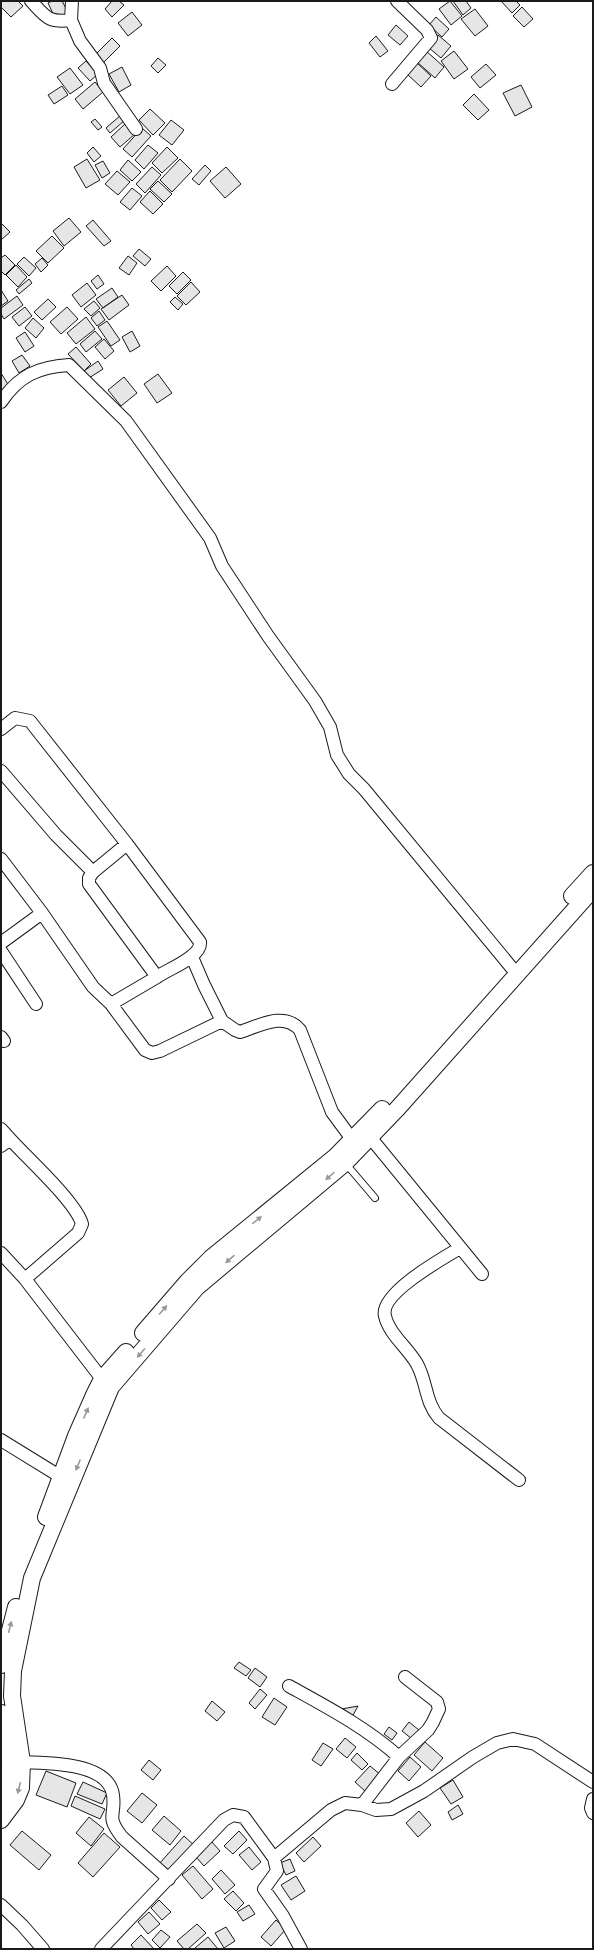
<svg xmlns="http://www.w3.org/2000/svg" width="594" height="1950" font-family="'Open Sans',sans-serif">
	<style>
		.building { fill: #e6e6e6; stroke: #1a1a1a }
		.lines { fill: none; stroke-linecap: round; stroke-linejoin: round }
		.service-casing { stroke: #1a1a1a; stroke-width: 8 }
		.minor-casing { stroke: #1a1a1a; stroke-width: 14 }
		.tertiary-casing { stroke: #1a1a1a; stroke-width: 18 }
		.service { stroke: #fff; stroke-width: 6 }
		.minor { stroke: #fff; stroke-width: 12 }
		.tertiary { stroke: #fff; stroke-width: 16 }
		.oneway { fill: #989898 }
	</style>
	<rect width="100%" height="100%" fill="#fff"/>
	<!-- building -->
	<path class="building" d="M1 1H18L23 6 11 17 1 7Z
		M52 1H62L69 14 56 20 48 3Z
		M112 1H119L124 5 112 17 105 9Z
		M450 1 462 16 451 25 439 9Z
		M453 1H466L471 8 463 15Z
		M501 1H516L520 5 512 13Z
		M522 7 533 19 524 27 513 16Z
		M475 9 488 26 475 36 461 19Z
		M132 12 142 25 128 36 118 23Z
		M436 17 449 29 442 37 429 25Z
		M396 25 408 36 400 45 388 35Z
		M438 35 451 46 441 58 428 47Z
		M376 36 388 51 380 57 369 43Z
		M112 38 120 46 103 63 95 55Z
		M425 50 444 67 435 78 416 61Z
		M454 51 468 69 454 79 441 61Z
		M158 58 166 65 158 73 151 66Z
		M86 61 98 74 90 81 78 68Z
		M417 63 431 76 421 87 407 74Z
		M486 64 496 75 480 88 471 77Z
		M122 67 131 85 119 92 109 74Z
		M70 68 83 85 70 94 57 77Z
		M95 82 103 92 83 109 75 99Z
		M521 85 532 107 515 116 503 93Z
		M62 86 68 95 54 104 48 95Z
		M474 94 489 110 478 120 463 105Z
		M150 109 165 123 153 135 139 120Z
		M121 115 125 120 110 133 106 128Z
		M95 119 102 127 98 130 91 122Z
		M171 120 184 130 172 145 159 135Z
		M125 124 135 134 120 147 111 137Z
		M142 128 151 136 132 157 123 149Z
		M148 145 158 153 144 169 135 160Z
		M93 147 101 156 94 162 87 153Z
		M167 147 178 158 162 173 152 163Z
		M87 159 100 180 86 188 74 167Z
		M180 159 192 171 172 192 160 180Z
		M128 160 141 172 132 181 120 170Z
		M103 161 110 173 102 178 95 165Z
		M205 165 211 171 199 185 192 179Z
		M152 167 161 175 145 193 136 184Z
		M226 167 241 184 225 198 210 181Z
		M117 171 130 182 118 195 105 184Z
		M158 181 172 194 164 202 150 189Z
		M132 188 142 196 130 210 120 202Z
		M150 191 163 204 153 214 140 202Z
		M69 218 81 232 64 246 53 231Z
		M93 220 111 241 104 246 86 226Z
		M2 224 10 232 1 240V225Z
		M52 236 64 248 48 263 36 251Z
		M139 249 151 259 145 266 133 256Z
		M5 255 15 265 5 275 1 271V258Z
		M128 256 137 263 129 275 119 268Z
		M24 257 36 268 29 276 17 264Z
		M42 258 48 265 41 272 35 264Z
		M16 265 27 277 18 287 6 275Z
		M167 266 176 276 161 291 151 281Z
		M183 272 191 280 177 294 169 286Z
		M98 275 104 284 97 289 91 281Z
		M29 279 32 283 19 294 16 290Z
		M191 282 200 292 186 305 177 296Z
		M87 283 96 295 81 307 72 295Z
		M112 288 118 297 103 308 96 299Z
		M1 290 8 301 1 306Z
		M122 295 129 305 109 320 101 309Z
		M17 296 23 305 4 319 1 314V308Z
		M175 297 183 304 178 310 170 302Z
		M48 299 56 307 42 320 34 312Z
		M94 301 100 308 91 316 84 309Z
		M25 307 32 316 19 326 12 317Z
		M67 307 78 319 61 334 50 322Z
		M99 311 105 320 97 326 91 318Z
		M86 317 95 329 76 344 67 333Z
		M33 318 44 328 36 338 25 328Z
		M107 321 120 340 111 346 98 327Z
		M95 331 102 339 86 352 80 344Z
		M132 331 140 346 130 352 122 337Z
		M25 332 34 346 25 352 16 338Z
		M104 339 114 351 105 359 95 347Z
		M76 347 91 364 84 371 68 354Z
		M22 355 30 366 19 373 12 361Z
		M98 361 103 369 89 378 84 371Z
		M1 373 9 386 1 391Z
		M158 374 172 393 157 403 144 384Z
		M124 377 137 393 121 406 108 390Z
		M239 1662 251 1670 246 1676 234 1668Z
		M255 1668 267 1677 260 1687 248 1678Z
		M260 1689 267 1695 255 1709 249 1703Z
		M274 1698 287 1707 275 1725 262 1717Z
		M212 1701 225 1712 217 1721 205 1711Z
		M358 1706 351 1719 336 1710Z
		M409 1722 419 1730 412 1739 402 1731Z
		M389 1727 397 1733 392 1740 384 1734Z
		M345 1738 356 1747 347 1758 336 1749Z
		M425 1742 443 1758 432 1771 414 1755Z
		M323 1743 333 1749 321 1766 312 1760Z
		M357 1753 368 1764 362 1770 351 1760Z
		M410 1757 421 1767 409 1781 398 1771Z
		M149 1760 161 1770 153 1780 141 1770Z
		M370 1766 381 1775 366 1792 355 1782Z
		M46 1771 76 1783 67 1807 36 1795Z
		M453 1780 463 1797 451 1804 440 1788Z
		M83 1782 107 1793 102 1804 77 1794Z
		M142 1793 157 1805 142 1823 127 1811Z
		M75 1796 105 1809 100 1819 71 1806Z
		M458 1805 463 1814 452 1820 448 1812Z
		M419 1811 431 1825 418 1837 406 1823Z
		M164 1816 181 1831 170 1845 152 1830Z
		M89 1817 104 1829 91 1846 76 1833Z
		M22 1831 51 1855 39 1870 10 1845Z
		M239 1831 247 1840 233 1854 224 1846Z
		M104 1833 120 1847 93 1877 78 1863Z
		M184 1836 196 1847 170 1875 159 1864Z
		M313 1837 321 1846 304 1862 296 1853Z
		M211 1841 220 1851 204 1866 196 1857Z
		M249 1847 261 1862 252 1870 239 1855Z
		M290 1859 295 1871 286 1875 280 1863Z
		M193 1866 213 1889 202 1899 182 1875Z
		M221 1870 235 1885 225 1894 212 1879Z
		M296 1876 305 1891 291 1900 281 1885Z
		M233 1891 244 1903 236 1911 224 1899Z
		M159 1900 171 1912 162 1920 151 1908Z
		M249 1905 255 1914 243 1921 237 1912Z
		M149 1912 160 1924 148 1934 138 1922Z
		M276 1920 286 1929 271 1946 261 1937Z
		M197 1924 206 1933 188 1949H184L177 1941Z
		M226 1927 235 1941 224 1948 215 1933Z
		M161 1930 170 1937 160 1948 152 1940Z
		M141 1935 154 1949H134L131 1945Z
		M208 1937 218 1949H195V1948Z"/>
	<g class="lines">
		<!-- service casing -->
		<g class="service-casing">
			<path id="service" d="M346 1164 375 1198"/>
		</g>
		<!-- minor casing -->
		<g class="minor-casing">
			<path id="minor" d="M31 1C46 17 48 23 71 20L80 41 100 68 104 83 136 129
				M71 20 72 1
				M392 84 431 38 427 30 397 1
				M1 402C19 375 39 367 69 365L126 421 210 538 222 566 268 636 315 701 330 727 337 755 349 774 364 789 511 967
				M1 729 15 718 30 721 127 844 200 942C202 957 168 969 157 977
				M1 771 56 835 93 872
				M1 859 42 913
				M1 943 42 913 93 987 111 1004 145 1050 152 1053 160 1051 222 1021 235 1030 240 1032C259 1026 284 1011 300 1030L332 1112 357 1146
				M1 951 36 1004
				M192 957 204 985 222 1021
				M111 1004 157 977 89 884V878L93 872 127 844
				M1 1037 4 1041
				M1 1129 10 1139 1 1146
				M370 1137 482 1274
				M10 1139C27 1158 76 1202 82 1224L78 1233 25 1279
				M460 1248C443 1258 379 1294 385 1316 389 1334 408 1348 417 1364 427 1382 425 1402 439 1418L519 1480
				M1 1253 25 1279 102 1379
				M1 1440 61 1477
				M289 1686C327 1707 367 1728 399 1757
				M13 1762C40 1763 108 1760 113 1795 116 1817 105 1815 122 1837L169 1879
				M593 1799 591 1808 593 1813
				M362 1805 399 1757 428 1730 433 1722 439 1709 437 1702 405 1677
				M274 1858 277 1871 264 1889 283 1916 301 1949
				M1 1905 22 1925 43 1949
				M101 1949 224 1820 233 1815 244 1817 274 1858 331 1810 345 1803 362 1805 376 1810 391 1809 424 1791 473 1757 497 1743 513 1739 535 1744 593 1782"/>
		</g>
		<!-- tertiary casing -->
		<g class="tertiary-casing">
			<path id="tertiary" d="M572 896 593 873
				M143 1333 188 1281 211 1258 335 1157 382 1109
				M46 1517 76 1436 95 1393 102 1379 126 1352
				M1 1665 16 1607
				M1 1713C7 1741 18 1774 1 1801
				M1 1820 16 1800 21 1788 22 1762 12 1696 13 1671 32 1578 111 1387 197 1287 345 1163 398 1108 593 889"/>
		</g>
		<!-- service -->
		<use href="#service" class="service"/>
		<!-- minor -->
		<use href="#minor" class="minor"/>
		<!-- tertiary -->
		<use href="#tertiary" class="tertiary"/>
	</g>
	<!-- one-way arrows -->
	<defs><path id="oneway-solid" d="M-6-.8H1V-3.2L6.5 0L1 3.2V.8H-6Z"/></defs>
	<g class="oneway">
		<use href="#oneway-solid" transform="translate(330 1176) rotate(138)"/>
		<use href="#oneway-solid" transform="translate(257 1220) rotate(-39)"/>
		<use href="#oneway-solid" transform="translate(230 1259) rotate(139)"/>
		<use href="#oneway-solid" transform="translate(163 1310) rotate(-49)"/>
		<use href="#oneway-solid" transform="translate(141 1353) rotate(131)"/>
		<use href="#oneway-solid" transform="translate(86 1413) rotate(-67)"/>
		<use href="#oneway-solid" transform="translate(78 1465) rotate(112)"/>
		<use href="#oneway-solid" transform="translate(10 1627) rotate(-76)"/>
		<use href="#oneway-solid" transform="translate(19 1788) rotate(104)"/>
	</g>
	<!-- border -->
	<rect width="594" height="1950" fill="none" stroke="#1a1a1a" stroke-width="4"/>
</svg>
